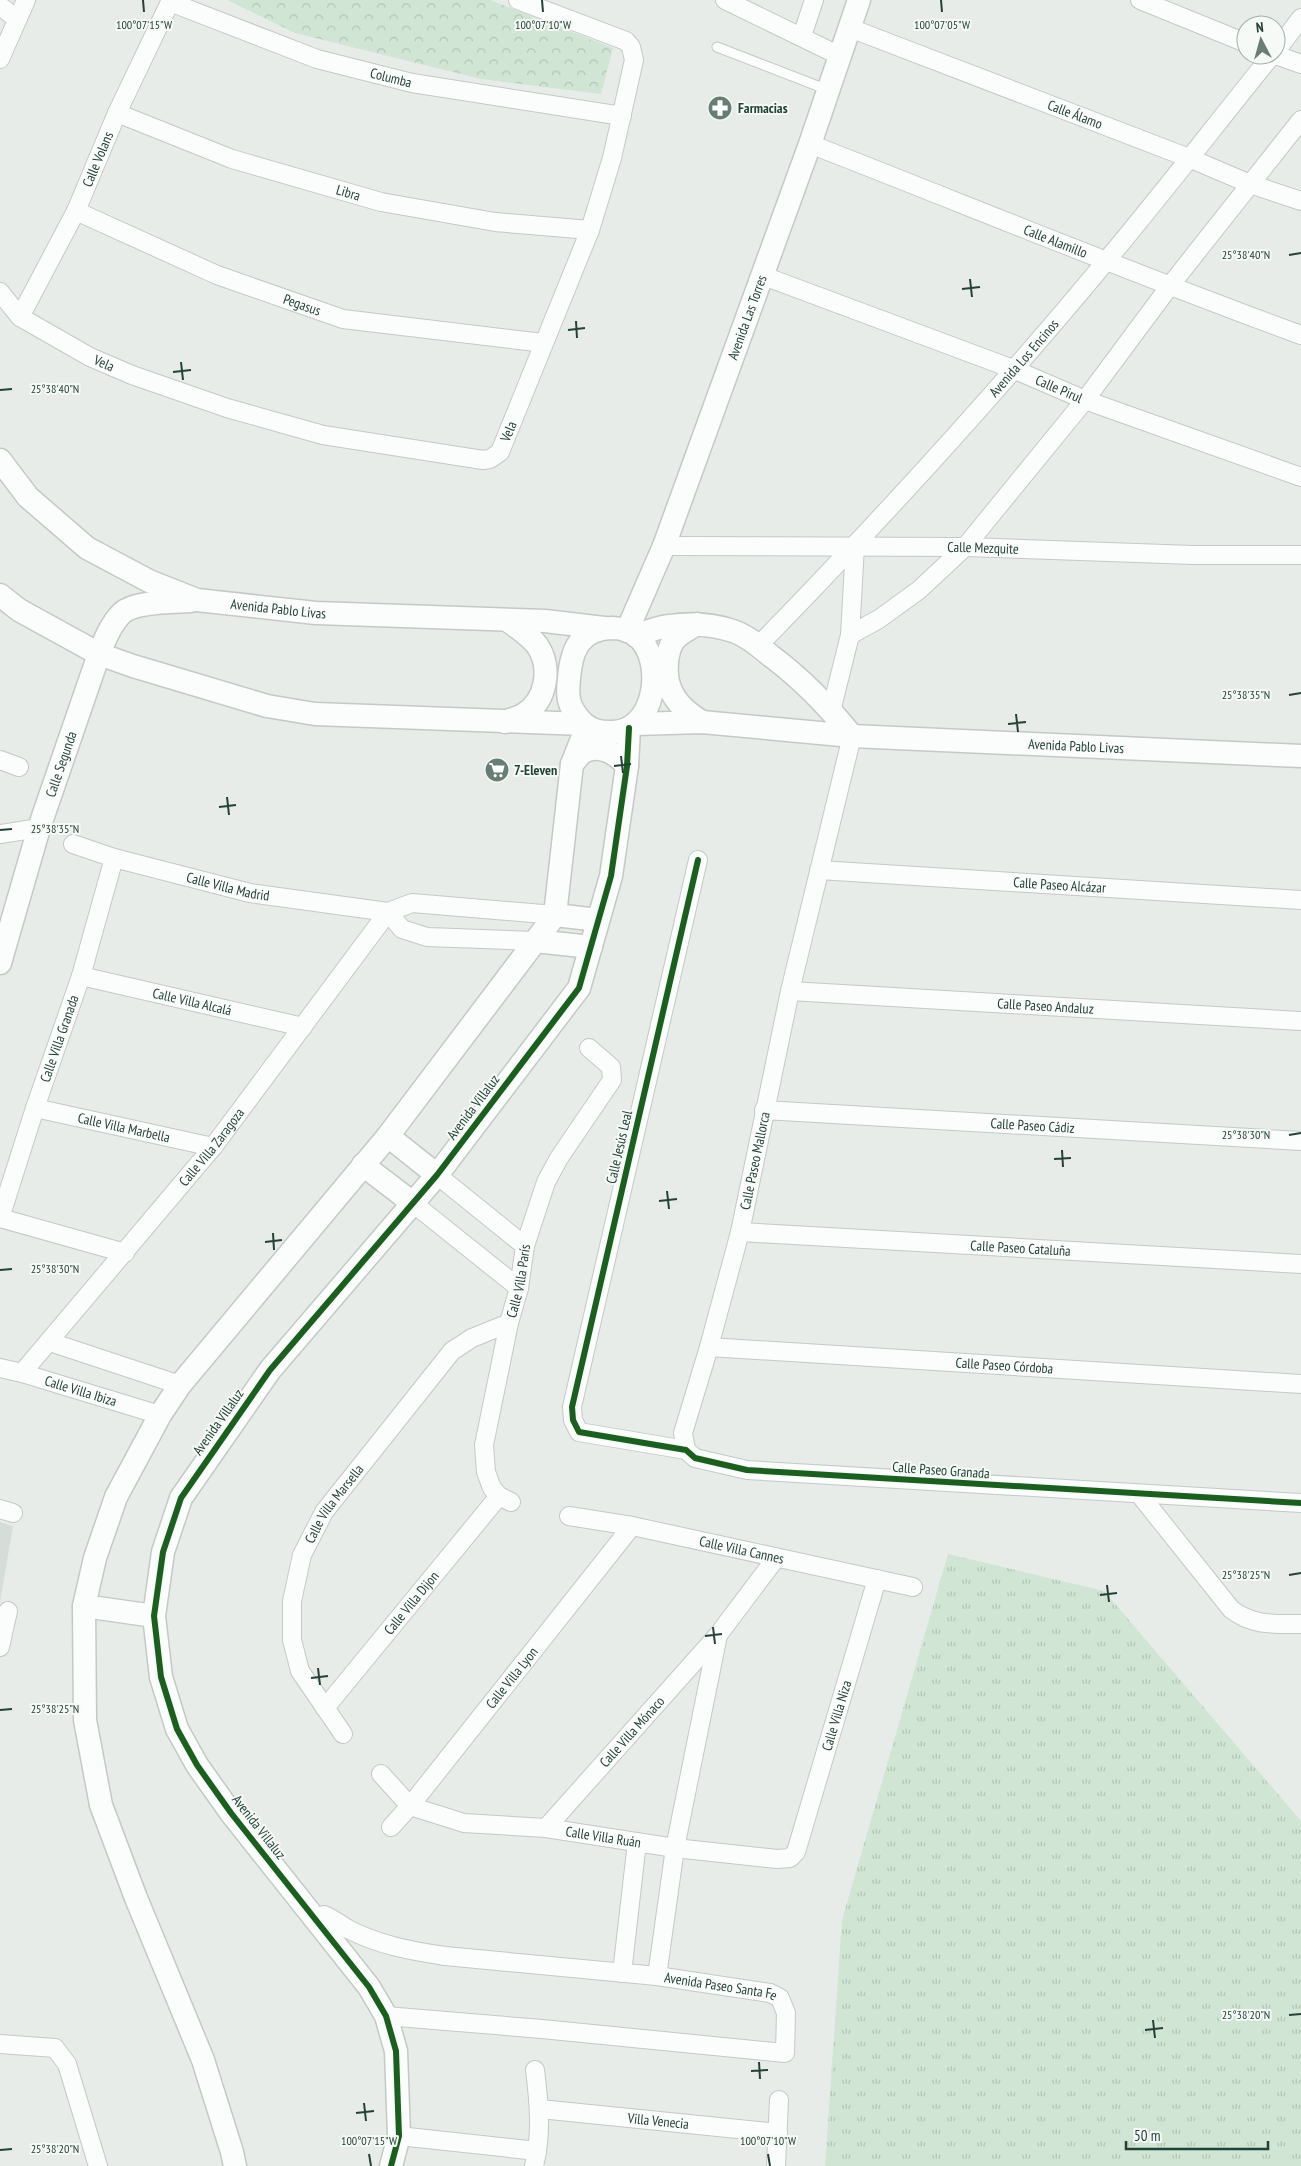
<svg xmlns="http://www.w3.org/2000/svg" width="1301" height="2166" viewBox="0 0 1301 2166" font-family="'PT Sans Narrow',sans-serif">
	<style>
		.built { fill: #d5ddd9 }
		.grass { fill: url(#grass-tufts) }
		.park { fill: url(#park-crowns) }
		.lines { fill: none; stroke-linecap: round; stroke-linejoin: round }
		.service-casing { stroke: #c4c9c6; stroke-width: 11 }
		.minor-casing { stroke: #c4c9c6; stroke-width: 20 }
		.tertiary-casing { stroke: #c4c9c6; stroke-width: 25 }
		.service { stroke: #fbfcfc; stroke-width: 9 }
		.minor { stroke: #fbfcfc; stroke-width: 18 }
		.tertiary { stroke: #fbfcfc; stroke-width: 22 }
		.cycleway-casing { stroke: #f6faf7; stroke-width: 9 }
		.cycleway { stroke: #1b5e20; stroke-width: 6 }
		.ticks { fill: none; stroke: #234136; stroke-width: 2 }
		.labels { text-anchor: middle; dominant-baseline: central; stroke-width: 4; stroke-linejoin: round; paint-order: stroke }
		.street-label { font-size: 14px; fill: #234136; stroke: #f6faf7 }
		.poi-label { font-size: 14px; font-weight: bold; fill: #234136; stroke: #f6faf7; text-anchor: start }
		.ticks-label { font-size: 12px; text-anchor: middle; fill: #234136; stroke: #f6faf7; stroke-width: 4; stroke-linejoin: round; paint-order: stroke }
	</style>
	<defs>
		<pattern id="grass-tufts" width="24" height="20" patternUnits="userSpaceOnUse" patternTransform="scale(1.25)"><rect width="24" height="20" fill="#d0e5d4"/><path d="M3 7l-1-3M5 7V3M7 7l1-3M15 17l-1-3M17 17v-4M19 17l1-3" fill="none" stroke="#b2c6b7"/></pattern>
		<pattern id="park-crowns" width="20" height="18" patternUnits="userSpaceOnUse" patternTransform="scale(1.25)"><rect width="20" height="18" fill="#d0e5d4"/><path d="M2 6a3 3 0 1 1 6 0M12 15a3 3 0 1 1 6 0" fill="none" stroke="#b2c6b7"/></pattern>
	</defs>
	<rect width="100%" height="100%" fill="#e7ece9"/>
	<polygon class="built" points="0,1522 13,1526 0,1602"/>
	<polygon class="grass" points="948,1554 1104,1591 1301,1821 1301,2166 825,2166 842,1920"/>
	<polygon class="park" points="227,0 490,0 613,48 601,94 481,79 295,33"/>
	<g class="lines">
		<defs>
			<polyline id="service" points="717,47 828,90"/>
			<g id="minor">
				<polyline points="725,0 840,56"/>
				<polyline points="1140,0 1246,43"/>
				<path id="s1" d="M170,2L317,59L412,83L622,116"/>
				<polyline points="0,6 17,19"/>
				<path id="s2" d="M850,28L1189,158L1250,184L1301,201"/>
				<polyline points="802,36 814,0"/>
				<polyline points="1276,51 1301,18"/>
				<polyline points="1276,55 1301,64"/>
				<polyline points="0,59 26,0"/>
				<path id="s3" d="M117,113L232,159L381,202L495,222L590,230"/>
				<path id="s4" d="M810,144C974,208 1136,275 1301,335"/>
				<path id="s5" d="M76,211L217,275L343,319L543,343"/>
				<path id="s6" d="M761,275L1013,369L1085,400L1301,477"/>
				<path id="s7" d="M0,292L20,317L90,357L132,375L227,408L323,435L483,460L490,459L500,452L590,230L612,158L634,60L631,47L626,41L518,0"/>
				<path id="s8" d="M20,317L76,211L117,113L171,0"/>
				<path id="s9" d="M664,546L965,547L1193,555H1301"/>
				<polyline points="850,635 879,619 919,590 965,547 1085,400 1169,287 1301,120"/>
				<path id="s10" d="M758,646C879,522 996,394 1107,260C1163,193 1217,123 1272,55"/>
				<polyline points="831,711 850,635 855,546"/>
				<polyline points="0,760 19,767"/>
				<polyline points="0,834 39,828"/>
				<path id="s11" d="M73,844L114,858L250,893L388,912L412,903L555,915"/>
				<polyline points="698,860 572,1407 573,1420 579,1432 686,1450 695,1458 747,1470 1301,1503"/>
				<path id="s12" d="M819,870L1301,900"/>
				<polyline points="388,912 402,929 427,937 535,941"/>
				<path id="s13" d="M81,976L303,1027"/>
				<path id="s14" d="M790,991L1301,1021"/>
				<path id="s15" d="M35,1108L213,1147"/>
				<path id="s16" d="M764,1110L1301,1141"/>
				<polyline points="437,1175 525,1246"/>
				<polyline points="414,1204 519,1288"/>
				<path id="s17" d="M0,1218L35,1108L81,976L114,858"/>
				<polyline points="0,1218 125,1253"/>
				<path id="s18" d="M740,1232L1301,1264"/>
				<polyline points="50,1342 180,1385"/>
				<path id="s19" d="M709,1347L1301,1384"/>
				<path id="s20" d="M0,1368L22,1373L160,1415"/>
				<path id="s21" d="M22,1373L213,1147L388,912"/>
				<path id="s22" d="M686,1450L683,1433L709,1347L740,1232L790,991L852,736"/>
				<path d="M1140,1495L1231,1609C1252,1626 1275,1624 1301,1624"/>
				<path id="s23" d="M511,1502L499,1496L492,1488L486,1472L484,1445L509,1323L519,1288L525,1246L546,1182L559,1158L612,1080L611,1067L589,1048"/>
				<polyline points="0,1509 13,1513"/>
				<path id="s24" d="M569,1516L632,1526L913,1587"/>
				<polyline points="0,1647 8,1611"/>
				<path id="s25" d="M325,1708L499,1496"/>
				<path id="s26" d="M343,1734L300,1671L292,1640V1601L302,1555L324,1512L452,1351L472,1338L509,1323"/>
				<path id="s27" d="M381,1774L410,1806L464,1823L546,1828L675,1848L777,1859L790,1858L796,1852L877,1579"/>
				<path id="s28" d="M391,1827L410,1806L632,1526"/>
				<path id="s29" d="M546,1828L718,1635L776,1558"/>
				<path id="s30" d="M316,1918L324,1915C333,1919 340,1924 348,1929C378,1945 412,1951 445,1956L657,1976L770,1993L780,1998L786,2013L785,2053L542,2029L386,2016"/>
				<polyline points="622,1973 637,1842"/>
				<polyline points="657,1976 675,1848 718,1635"/>
				<polyline points="0,2044 55,2048 67,2064 98,2166"/>
				<path id="s31" d="M540,2109L778,2133"/>
				<polyline points="399,2136 537,2151"/>
				<path d="M534,2166C542,2134 539,2102 535,2070"/>
				<polyline points="776,2166 779,2100"/>
			</g>
			<g id="tertiary">
				<path id="s32" d="M0,460L28,497L87,548L149,581L197,600L316,613L545,621L604,628"/>
				<path d="M0,595L19,610L99,654L133,666L267,706L315,714L584,724C591,730 600,732 609,732C656,735 666,660 637,636C630,631 620,628 612,628C579,629 571,651 569,679C568,688 567,697 571,706C574,713 578,718 584,724"/>
				<path d="M697,624C689,629 680,633 674,640C669,647 668,653 667,662C664,691 679,708 702,722"/>
				<path id="s33" d="M627,631L664,546L810,144L859,0"/>
				<path d="M636,636C646,632 658,627 669,626C690,623 712,624 733,631C747,636 759,646 771,656C802,679 828,706 852,736"/>
				<path d="M505,722C511,719 518,718 523,715C547,701 552,667 537,645C529,635 517,627 507,620"/>
				<path id="s34" d="M636,724L702,722L852,736L1301,756"/>
				<path d="M572,764C575,761 579,755 583,752C600,743 617,754 627,766"/>
				<polyline points="555,915 598,920"/>
				<polyline points="535,941 591,947"/>
				<path id="s35" d="M0,963L39,828L99,654C105,639 111,624 122,613C135,601 173,602 191,601"/>
				<polyline points="388,1136 437,1175"/>
				<polyline points="363,1165 414,1204"/>
				<polyline points="84,1606 154,1616"/>
				<polyline points="235,2166 232,2152 203,2060 136,1898 101,1805 85,1720 84,1606 95,1558 116,1497 160,1415 180,1385 388,1136 555,915 572,764 587,726"/>
				<polyline points="391,2166 399,2136 396,2051 386,2016 369,1987 231,1813 197,1765 177,1729 161,1677 154,1616 163,1552 181,1498 270,1370 437,1175 579,988 611,876 627,766 629,728"/>
			</g>
		</defs>
		<use href="#service" class="service-casing"/>
		<use href="#minor" class="minor-casing"/>
		<use href="#tertiary" class="tertiary-casing"/>
		<use href="#service" class="service"/>
		<use href="#minor" class="minor"/>
		<use href="#tertiary" class="tertiary"/>
		<defs>
			<g id="cycleway">
				<polyline points="698,860 572,1407 573,1420 579,1432 686,1450 695,1458 747,1470 1301,1503"/>
				<polyline points="391,2166 399,2136 396,2051 386,2016 369,1987 231,1813 197,1765 177,1729 161,1677 154,1616 163,1552 181,1498 270,1370 437,1175 579,988 611,876 627,766 629,728"/>
			</g>
		</defs>
		<use href="#cycleway" class="cycleway-casing"/>
		<use href="#cycleway" class="cycleway"/>
	</g>
	<path class="ticks" d="M143,0L144,12M542,0L543,12M941,0L942,12M1289,255L1301,253M970,279L972,297M962,289L980,287M576,321L577,338M568,330L585,328M181,362L183,380M173,372L191,370M0,390L12,389M1289,695L1301,693M1016,714L1018,732M1008,724L1026,722M621,756L623,773M614,766L631,764M227,797L229,815M219,807L236,805M0,830L12,829M1289,1135L1301,1133M1062,1150L1063,1167M1054,1159L1071,1158M667,1191L669,1209M659,1201L677,1199M273,1233L274,1250M265,1242L282,1240M0,1270L12,1269M1289,1575L1301,1573M1107,1585L1109,1602M1100,1595L1117,1593M713,1627L715,1644M705,1636L722,1634M318,1668L320,1685M311,1678L328,1676M0,1710L12,1709M1289,2015L1301,2014M1153,2020L1155,2038M1145,2030L1163,2028M759,2062L760,2079M751,2071L768,2070M364,2103L366,2121M356,2113L374,2111M0,2150L12,2149M369,2154L371,2166M768,2154L770,2166"/>
	<defs>
		<symbol id="pharmacy-disc" viewBox="-11 -11 22 22"><circle r="9.5" fill="#687d75" stroke="#f6faf7"/><path d="M-2-6h4v4h4v4h-4v4h-4v-4h-4v-4h4Z" fill="#fff"/></symbol>
		<symbol id="supermarket-disc" viewBox="-11 -11 22 22"><circle r="9.5" fill="#687d75" stroke="#f6faf7"/><path d="M-6-5.5h2.5l.6 2H6L4.5 2H-2.5L-4.4-4H-6ZM-1.5 3.2a1.3 1.3 0 1 0 .1 0ZM3 3.2a1.3 1.3 0 1 0 .1 0Z" fill="#fff"/></symbol>
	</defs>
	<g fill-rule="evenodd">
		<use href="#pharmacy-disc" x="706" y="94" width="28" height="28"/>
		<use href="#supermarket-disc" x="483" y="756" width="28" height="28"/>
	</g>
	<g class="labels">
		<g class="street-label">
			<text stroke="none"><textPath href="#s1" startOffset="234">Columba</textPath></text>
			<text stroke="none"><textPath href="#s2" startOffset="241">Calle Álamo</textPath></text>
			<text stroke="none"><textPath href="#s8" startOffset="176">Calle Volans</textPath></text>
			<text stroke="none"><textPath href="#s3" startOffset="245">Libra</textPath></text>
			<text stroke="none"><textPath href="#s4" startOffset="264">Calle Alamillo</textPath></text>
			<text stroke="none"><textPath href="#s5" startOffset="245">Pegasus</textPath></text>
			<text stroke="none"><textPath href="#s33" startOffset="336">Avenida Las Torres</textPath></text>
			<text stroke="none"><textPath href="#s10" startOffset="392">Avenida Los Encinos</textPath></text>
			<text stroke="none"><textPath href="#s7" startOffset="128">Vela</textPath></text>
			<text stroke="none"><textPath href="#s6" startOffset="319">Calle Pirul</textPath></text>
			<text stroke="none"><textPath href="#s7" startOffset="562">Vela</textPath></text>
			<text stroke="none"><textPath href="#s9" startOffset="319">Calle Mezquite</textPath></text>
			<text stroke="none"><textPath href="#s32" startOffset="328">Avenida Pablo Livas</textPath></text>
			<text stroke="none"><textPath href="#s34" startOffset="441">Avenida Pablo Livas</textPath></text>
			<text stroke="none"><textPath href="#s35" startOffset="208">Calle Segunda</textPath></text>
			<text stroke="none"><textPath href="#s12" startOffset="241">Calle Paseo Alcázar</textPath></text>
			<text stroke="none"><textPath href="#s11" startOffset="161">Calle Villa Madrid</textPath></text>
			<text stroke="none"><textPath href="#s13" startOffset="114">Calle Villa Alcalá</textPath></text>
			<text stroke="none"><textPath href="#s14" startOffset="256">Calle Paseo Andaluz</textPath></text>
			<text stroke="none"><textPath href="#s17" startOffset="189">Calle Villa Granada</textPath></text>
			<text transform="translate(473 1107) rotate(-53)">Avenida Villaluz</text>
			<text stroke="none"><textPath href="#s16" startOffset="269">Calle Paseo Cádiz</textPath></text>
			<text stroke="none"><textPath href="#s15" startOffset="91">Calle Villa Marbella</textPath></text>
			<text stroke="none"><textPath href="#s21" startOffset="295">Calle Villa Zaragoza</textPath></text>
			<text transform="translate(619 1147) rotate(-77)">Calle Jesús Leal</text>
			<text stroke="none"><textPath href="#s22" startOffset="299">Calle Paseo Mallorca</textPath></text>
			<text stroke="none"><textPath href="#s18" startOffset="281">Calle Paseo Cataluña</textPath></text>
			<text stroke="none"><textPath href="#s23" startOffset="236">Calle Villa París</textPath></text>
			<text stroke="none"><textPath href="#s19" startOffset="296">Calle Paseo Córdoba</textPath></text>
			<text stroke="none"><textPath href="#s20" startOffset="84">Calle Villa Ibiza</textPath></text>
			<text transform="translate(218 1422) rotate(-55)">Avenida Villaluz</text>
			<text transform="translate(941 1470) rotate(4)">Calle Paseo Granada</text>
			<text stroke="none"><textPath href="#s26" startOffset="255">Calle Villa Marsella</textPath></text>
			<text stroke="none"><textPath href="#s24" startOffset="176">Calle Villa Cannes</textPath></text>
			<text stroke="none"><textPath href="#s25" startOffset="136">Calle Villa Dijon</textPath></text>
			<text stroke="none"><textPath href="#s28" startOffset="192">Calle Villa Lyon</textPath></text>
			<text stroke="none"><textPath href="#s27" startOffset="579">Calle Villa Niza</textPath></text>
			<text stroke="none"><textPath href="#s29" startOffset="129">Calle Villa Mónaco</textPath></text>
			<text transform="translate(259 1827) rotate(52)">Avenida Villaluz</text>
			<text stroke="none"><textPath href="#s27" startOffset="240">Calle Villa Ruán</textPath></text>
			<text stroke="none"><textPath href="#s30" startOffset="415">Avenida Paseo Santa Fe</textPath></text>
			<text stroke="none"><textPath href="#s31" startOffset="119">Villa Venecia</textPath></text>
		</g>
		<g class="poi-label">
			<text x="738" y="108">Farmacias</text>
			<text x="514" y="770">7-Eleven</text>
		</g>
	</g>
	<g class="ticks-label">
		<text x="144" y="29">100°07'15"W</text>
		<text x="543" y="29">100°07'10"W</text>
		<text x="942" y="29">100°07'05"W</text>
		<text x="1246" y="259">25°38'40"N</text>
		<text x="55" y="393">25°38'40"N</text>
		<text x="1246" y="699">25°38'35"N</text>
		<text x="55" y="833">25°38'35"N</text>
		<text x="1246" y="1139">25°38'30"N</text>
		<text x="55" y="1273">25°38'30"N</text>
		<text x="1246" y="1579">25°38'25"N</text>
		<text x="55" y="1713">25°38'25"N</text>
		<text x="1246" y="2019">25°38'20"N</text>
		<text x="369" y="2145">100°07'15"W</text>
		<text x="768" y="2145">100°07'10"W</text>
		<text x="55" y="2153">25°38'20"N</text>
	</g>
	<g transform="translate(1261 40) rotate(354)"><circle r="24" fill="#f6faf7" stroke="#a2b0aa"/>
	<path d="M0-4L9 19L0 12L-9 19Z" fill="#687d75"/>
	<text y="-8" font-size="14" font-weight="bold" text-anchor="middle" fill="#234136">N</text>
	</g>
	<path d="M1126 2141v8h142v-8" fill="none" stroke="#234136" stroke-width="2.5"/>
	<text x="1134" y="2141" font-size="15" fill="#234136" stroke="#f6faf7" stroke-width="4" paint-order="stroke">50 m</text>
</svg>
